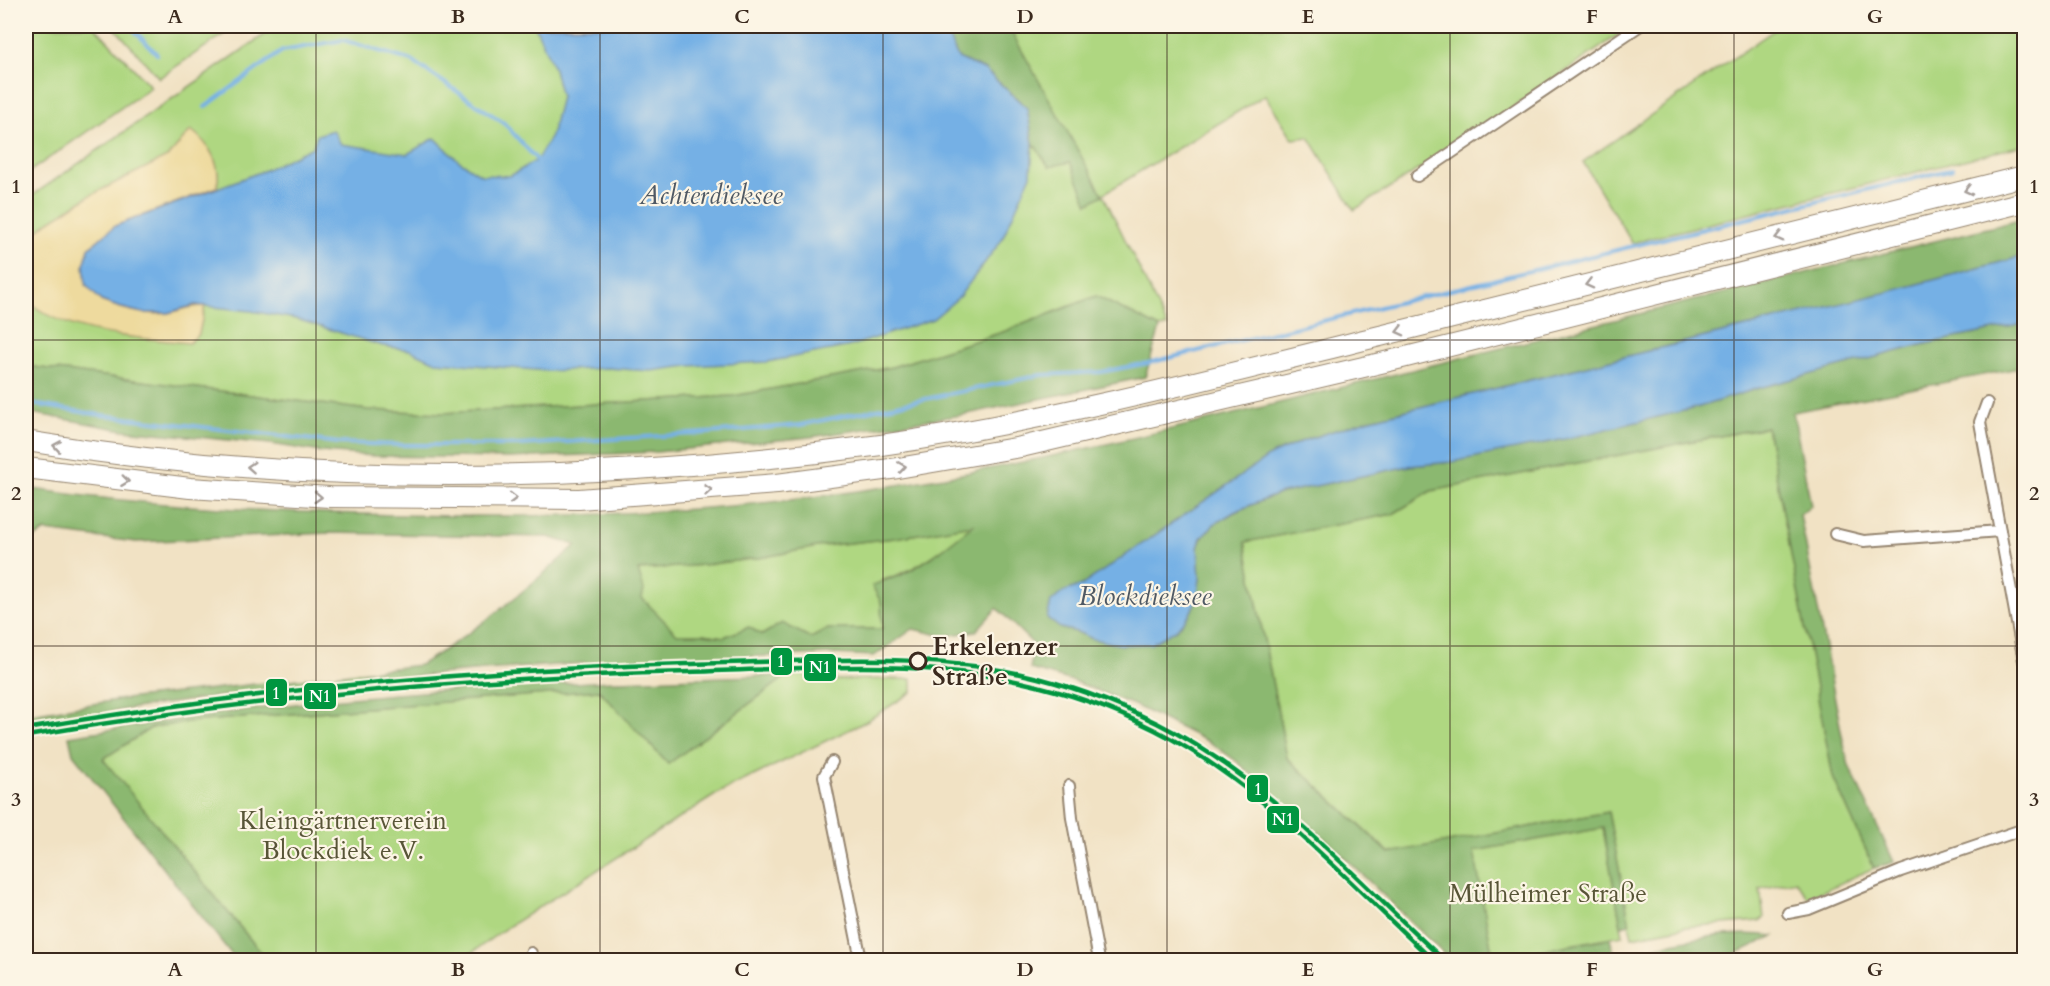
<svg xmlns="http://www.w3.org/2000/svg" width="2050" height="986" viewBox="0 0 2050 986" font-family="Cardo,serif">
	<style>
		.green { fill: #afd781; stroke: #758050; stroke-width: 1.5 }
		.forest { fill: #8bb86f; stroke: #637146; stroke-width: 1.5; fill-rule: evenodd }
		.sand { fill: #eeda9e; stroke: #94825e; stroke-width: 1.5 }
		.water { fill: #74b0e5; stroke: #586d82; stroke-width: 1.5 }
		.lines { fill: none; stroke-linecap: round; stroke-linejoin: round }
		.stream { stroke: #74b0e5; stroke-width: 4 }
		.street-casing { stroke: #968671; stroke-width: 14 }
		.highway-casing { stroke: #968671; stroke-width: 22 }
		.street { stroke: #fff; stroke-width: 10 }
		.highway { stroke: #fff; stroke-width: 20 }
		.tram-1-casing { stroke: #fcf5e5; stroke-width: 9 }
		.tram-2-casing { stroke: #fcf5e5; stroke-width: 9 }
		.tram-1 { stroke: #009640; stroke-width: 4.5 }
		.tram-2 { stroke: #009640; stroke-width: 4.5 }
		.oneway { stroke: #a79f9a }
		.grid { fill: none; stroke: #3b2a1e; stroke-width: 1.5; stroke-opacity: 0.55 }
		.stop-dot { fill: #fcf5e5; stroke: #3b2a1e; stroke-width: 3 }
		.labels { text-anchor: middle; dominant-baseline: central; stroke-width: 4.5; stroke-linejoin: round; paint-order: stroke }
		.stop-label { font-size: 26px; font-weight: bold; fill: #3b2a1e; stroke: #fcf5e5; text-anchor: start }
		.park-label { font-size: 26px; fill: #585537; stroke: #fcf5e5 }
		.water-label { font-size: 27px; font-style: italic; fill: #4f5964; stroke: #fcf5e5 }
		.line-badge { stroke: #fcf5e5; stroke-width: 2 }
		.badge-label { font-size: 16px; text-anchor: middle; font-weight: bold; fill: #fff }
		.neatline { fill: none; stroke: #3b2a1e; stroke-width: 2 }
		.grid-label { font-size: 20px; text-anchor: middle; font-weight: bold; fill: #3b2a1e }
	</style>
	<rect width="100%" height="100%" fill="#fcf5e5"/>
	<filter id="ink" filterUnits="userSpaceOnUse"><feTurbulence type="fractalNoise" baseFrequency=".0167" numOctaves="2"/><feDisplacementMap in="SourceGraphic" scale="12" xChannelSelector="R" yChannelSelector="G"/><feConvolveMatrix kernelMatrix="1 2 1 2 8 2 1 2 1" color-interpolation-filters="sRGB"/></filter>
	<filter id="wash" filterUnits="userSpaceOnUse"><feTurbulence type="fractalNoise" baseFrequency=".008" numOctaves="4" result="noise"/><feDisplacementMap in="SourceGraphic" scale="24" xChannelSelector="R" yChannelSelector="G"/><feGaussianBlur stdDeviation="1.35" result="paint"/><feColorMatrix in="noise" values="0 0 0 0 0 0 0 0 0 0 0 0 0 0 0 0 0 1.4 0 .05"/><feComposite in="paint" operator="in"/></filter>
	<g filter="url(#wash)">
		<rect width="100%" height="100%" fill="#f1e2c4"/>
		<g class="green">
			<polygon points="26,26 94,26 151,87 26,174"/>
			<polygon points="113,26 236,26 159,78"/>
			<polygon points="277,26 1631,26 1471,137 1354,210 1309,137 1293,139 1265,95 1103,194 1167,326 1160,328 1096,296 1003,332 892,367 733,396 443,413 368,410 26,366 26,200"/>
			<polygon points="1780,26 2024,26 2024,145 1632,243 1583,162"/>
			<polygon points="1767,427 1833,777 1874,868 1808,898 1796,881 1760,889 1764,918 1759,921 1685,927 1632,937 1608,812 1390,853 1287,758 1245,542 1393,514 1431,491"/>
			<path d="M975,524C947,547 918,570 883,580L882,629H828L811,638L782,623L762,635L749,627L724,637L703,634L677,635L641,598L638,570L703,565L759,558L822,546L895,538Z"/>
			<polygon points="814,674 814,680 912,679 912,692 865,722 720,792 503,930 462,960 267,960 102,759 151,728 188,722 599,690 668,764 788,675"/>
			<polygon points="1603,828 1623,935 1493,959 1473,851"/>
		</g>
		<g class="forest">
			<polygon points="943,26 1008,26 1103,195 1088,204 1070,162 1049,167 1033,143 1027,108 985,70 958,58"/>
			<path d="M2024,219V256L1889,292L1367,420L1305,440L1271,455L1113,564L1082,585L1063,592L1060,628L1077,632L1093,639L1176,630L1190,614L1197,598L1200,579L1198,548L1201,539L1214,524L1235,512L1278,494L1409,466L1452,462L1696,408L1759,388L1925,344L2024,324V367L1793,412L1811,506L1800,515L1842,736L1849,766L1894,862L1874,868L1833,777L1767,427L1431,491L1393,514L1245,542L1287,758L1389,853L1608,812L1630,924L1621,926L1603,828L1474,851L1493,959L1610,938L1614,956C1666,944 1721,929 1774,936L1722,960H1450L1334,847L1235,760L1209,742L1134,705L1076,682L1030,669L1034,645L997,608L976,631L944,636L913,629L874,656L834,654L628,660L484,670L266,690L128,709L26,726V715L117,700L420,665C476,632 527,589 576,545L548,537L329,533L136,542L45,531L26,543V488C137,505 249,511 361,514C524,519 689,516 851,492C1036,466 1218,418 1400,373C1608,322 1816,270 2024,219ZM973,525C951,543 929,561 903,574C893,579 882,580 872,586L881,602L882,629H828L811,638L782,623L762,635L749,627L724,637L703,634H677L642,598L644,590L638,570L703,565L759,558L822,546L895,538Z"/>
			<polygon points="1096,296 1160,328 1145,377 962,415 810,437 657,452 509,458 374,456 322,452 271,444 123,430 26,412 26,366 368,410 443,413 733,396 892,367 1003,332"/>
			<path d="M788,675L668,764L599,690L188,722L151,728L103,759L267,960H236L73,754L69,736C163,721 257,707 352,698C497,684 642,680 788,675Z"/>
		</g>
		<path class="sand" d="M191,130C209,143 222,165 217,187L115,226L89,248L101,301C122,309 144,316 167,313C180,311 191,305 205,306L199,334L189,343C135,337 70,337 26,300V241L48,222L89,196L169,156Z"/>
		<g class="water">
			<polygon points="535,26 943,26 958,58 985,70 1027,108 1033,143 1031,175 1001,241 959,297 933,319 851,346 767,362 688,366 651,371 607,368 549,371 436,362 410,350 383,346 296,319 251,311 195,305 168,313 142,313 118,307 101,301 86,285 84,265 89,248 115,226 263,171 313,147 317,135 333,130 341,144 407,154 435,138 459,161 481,175 510,176 537,160 551,136 561,97 554,69"/>
			<polygon points="2024,256 2024,324 1925,344 1759,388 1696,408 1565,439 1452,462 1409,466 1278,494 1234,512 1214,524 1201,538 1198,548 1200,579 1197,598 1190,614 1176,630 1151,644 1121,645 1093,639 1077,632 1060,628 1047,618 1051,602 1063,592 1082,585 1113,564 1271,455 1305,440 1367,420 1888,292"/>
		</g>
		<g class="lines">
			<g class="stream">
				<polyline points="130,26 157,54"/>
				<polyline points="205,107 282,51 343,40 412,61 504,123 537,160"/>
				<polyline points="26,403 101,415 339,443 402,445 520,445 707,433 800,425 1041,375 1101,372 1148,363 1953,169"/>
			</g>
		</g>
	</g>
	<g filter="url(#ink)">
		<g class="lines">
			<defs>
				<g id="street">
					<polyline points="1417,176 1639,26"/>
					<polyline points="1987,403 1980,422 2024,661"/>
					<polyline points="1835,534 1864,541 2000,531"/>
					<polyline points="832,762 824,776 861,960"/>
					<polyline points="1069,786 1072,818 1099,960"/>
					<polyline points="1788,913 1809,909 1901,871 2024,829"/>
					<polyline points="531,953 531,960"/>
				</g>
				<g id="highway">
					<path d="M26,441C308,488 598,483 881,445C1049,421 1215,377 1380,336C1595,283 1810,230 2024,176"/>
					<polyline points="26,468 190,488 330,497 579,499 777,484 898,468 1021,447 1402,358 2024,202"/>
				</g>
			</defs>
			<use href="#street" class="street-casing"/>
			<use href="#highway" class="highway-casing"/>
			<use href="#street" class="street"/>
			<use href="#highway" class="highway"/>
			<defs>
				<path id="tram-1" d="M26,729C244,691 464,670 686,664C797,662 911,651 1021,674C1067,684 1114,702 1157,723C1269,779 1353,877 1444,960"/>
				<path id="tram-2" d="M27,736C246,699 467,677 689,672C798,669 912,658 1020,682C1066,692 1113,709 1155,730C1263,785 1345,880 1433,960"/>
			</defs>
			<use href="#tram-1" class="tram-1-casing"/>
			<use href="#tram-2" class="tram-2-casing"/>
			<use href="#tram-1" class="tram-1"/>
			<use href="#tram-2" class="tram-2"/>
		</g>
		<defs><path id="oneway-chevron" d="M-2-3.5L2.5 0L-2 3.5" fill="none" stroke-width="1.6" stroke-linecap="round" stroke-linejoin="round" transform="scale(1.5)"/></defs>
		<g class="oneway">
			<use href="#oneway-chevron" transform="translate(1968 190) rotate(166)"/>
			<use href="#oneway-chevron" transform="translate(1779 237) rotate(166)"/>
			<use href="#oneway-chevron" transform="translate(1589 284) rotate(166)"/>
			<use href="#oneway-chevron" transform="translate(1400 331) rotate(166)"/>
			<use href="#oneway-chevron" transform="translate(57 446) rotate(-171)"/>
			<use href="#oneway-chevron" transform="translate(251 467) rotate(-176)"/>
			<use href="#oneway-chevron" transform="translate(902 467) rotate(-9)"/>
			<use href="#oneway-chevron" transform="translate(125 481) rotate(7)"/>
			<use href="#oneway-chevron" transform="translate(708 490) rotate(-5)"/>
			<use href="#oneway-chevron" transform="translate(318 497) rotate(3)"/>
			<use href="#oneway-chevron" transform="translate(513 498)"/>
		</g>
	</g>
	<path class="grid" d="M316,26V960M600,26V960M883,26V960M1167,26V960M1450,26V960M1734,26V960M26,340H2024M26,646H2024"/>
	<circle class="stop-dot" cx="918" cy="661" r="8"/>
	<g class="labels">
		<g class="stop-label">
			<text x="932" y="646">Erkelenzer<tspan x="932" dy="30">Straße</tspan></text>
		</g>
		<g class="park-label">
			<text x="343" y="820">Kleingärtnerverein<tspan x="343" dy="30">Blockdiek e.V.</tspan></text>
			<text x="1548" y="893">Mülheimer Straße</text>
		</g>
		<g class="water-label">
			<text x="711" y="195">Achterdieksee</text>
			<text x="1145" y="596">Blockdieksee</text>
		</g>
	</g>
	<g class="line-badge">
		<rect x="770" y="647" width="23" height="29" rx="6" fill="#009640"/>
		<rect x="803" y="653" width="34" height="29" rx="6" fill="#009640"/>
		<rect x="265" y="678" width="23" height="29" rx="6" fill="#009640"/>
		<rect x="303" y="682" width="34" height="28" rx="6" fill="#009640"/>
		<rect x="1246" y="774" width="23" height="29" rx="6" fill="#009640"/>
		<rect x="1266" y="805" width="34" height="29" rx="6" fill="#009640"/>
	</g>
	<g class="badge-label">
		<text x="781" y="667">1</text>
		<text x="820" y="673">N1</text>
		<text x="276" y="699">1</text>
		<text x="320" y="702">N1</text>
		<text x="1258" y="795">1</text>
		<text x="1283" y="825">N1</text>
	</g>
	<rect width="2050" height="986" fill="none" stroke="#fcf5e5" stroke-width="66"/>
	<rect x="33" y="33" width="1984" height="920" class="neatline"/>
	<g class="grid-label">
		<text x="175" y="23">A</text>
		<text x="458" y="23">B</text>
		<text x="742" y="23">C</text>
		<text x="1025" y="23">D</text>
		<text x="1308" y="23">E</text>
		<text x="1592" y="23">F</text>
		<text x="1875" y="23">G</text>
		<text x="16" y="193">1</text>
		<text x="2034" y="193">1</text>
		<text x="16" y="500">2</text>
		<text x="2034" y="500">2</text>
		<text x="16" y="806">3</text>
		<text x="2034" y="806">3</text>
		<text x="175" y="976">A</text>
		<text x="458" y="976">B</text>
		<text x="742" y="976">C</text>
		<text x="1025" y="976">D</text>
		<text x="1308" y="976">E</text>
		<text x="1592" y="976">F</text>
		<text x="1875" y="976">G</text>
	</g>
</svg>
